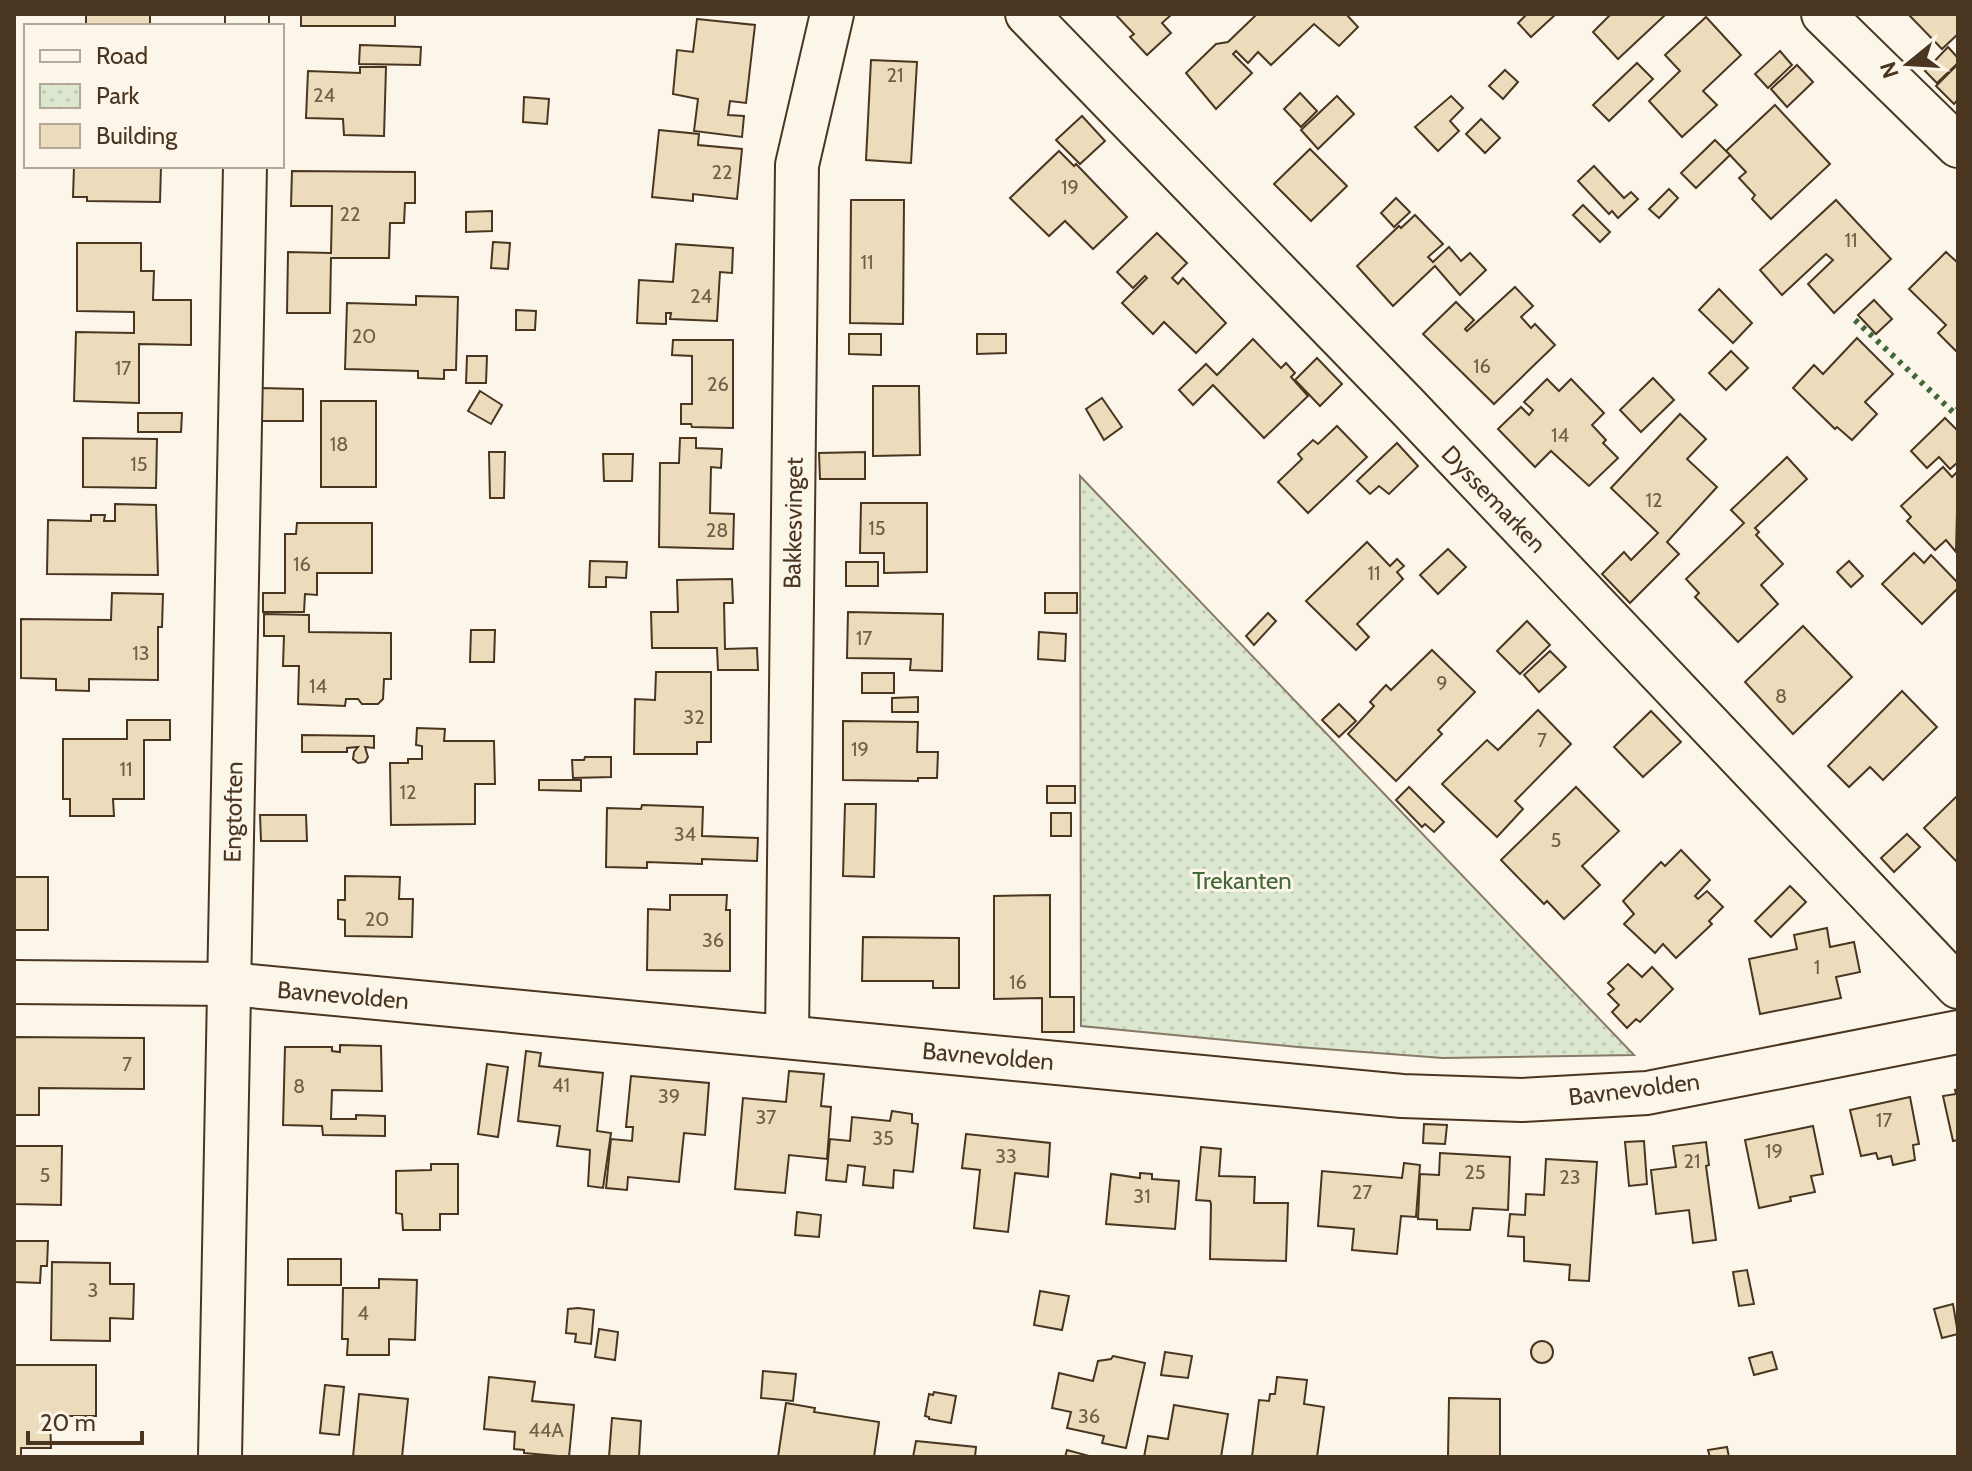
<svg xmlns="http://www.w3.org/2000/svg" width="1972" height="1471" viewBox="0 0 1972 1471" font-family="Cabin,sans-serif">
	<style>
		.park { fill: url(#park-dots); stroke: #887966; stroke-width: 2 }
		.building { fill: #ecdcbc; stroke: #4a3520; stroke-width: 2 }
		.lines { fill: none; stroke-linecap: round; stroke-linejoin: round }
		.minor-casing { stroke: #4a3520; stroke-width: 46 }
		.minor { stroke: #fbf6e9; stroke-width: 42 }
		.hedge { stroke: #436837; stroke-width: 6; stroke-dasharray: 4 6; stroke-linecap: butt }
		.labels { text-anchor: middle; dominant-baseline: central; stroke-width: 6; stroke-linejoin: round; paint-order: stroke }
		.number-label { font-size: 20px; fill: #725f47 }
		.street-label { font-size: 24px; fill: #4a3520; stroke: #fbf6e9 }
		.park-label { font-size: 24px; fill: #436837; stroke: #fbf6e9 }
	</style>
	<defs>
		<pattern id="park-dots" width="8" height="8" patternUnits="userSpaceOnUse" patternTransform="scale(2)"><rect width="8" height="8" fill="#dce7d0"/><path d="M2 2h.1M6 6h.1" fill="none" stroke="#bec7b2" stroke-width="1.8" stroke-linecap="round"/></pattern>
	</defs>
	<rect width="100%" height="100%" fill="#fbf6e9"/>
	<polygon class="park" points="1080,476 1634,1055 1443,1058 1298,1047 1081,1026"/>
	<g class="building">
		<rect x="86" y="14" width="64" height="12"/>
		<rect x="301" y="14" width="94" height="12"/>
		<polygon points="1115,14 1172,14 1162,23 1171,33 1147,55 1130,37 1134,34"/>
		<polygon points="1257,14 1346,14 1358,27 1339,46 1314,24 1271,65 1258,52 1248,63 1236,51 1233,54 1252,73 1216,109 1186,73 1216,44 1228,42"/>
		<polygon points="1527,14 1556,14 1531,37 1518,23"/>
		<polygon points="1662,14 1664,16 1618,59 1593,32 1611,14"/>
		<polygon points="1908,14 1958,14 1958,34 1942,49"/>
		<polygon points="1706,17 1741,55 1703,91 1717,105 1682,137 1649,101 1680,71 1665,55"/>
		<polygon points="697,19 755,25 746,103 730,101 728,115 744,116 742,137 694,131 698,99 673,94 677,50 693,52"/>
		<polygon points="360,45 421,47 420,65 359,64"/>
		<polygon points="1948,47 1958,58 1958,63 1937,83 1925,71"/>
		<polygon points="1780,51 1792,65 1768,88 1755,74"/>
		<polygon points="871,60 917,62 911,163 866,160"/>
		<polygon points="1637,63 1653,79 1609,121 1593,105"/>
		<polygon points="1958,64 1958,99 1954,104 1936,86"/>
		<polygon points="1797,65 1813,82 1787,107 1771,89"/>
		<polygon points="360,67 386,67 384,136 344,135 343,119 306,118 308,71 360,73"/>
		<polygon points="1505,70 1518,82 1503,99 1489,86"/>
		<polygon points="1300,93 1317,111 1301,127 1284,109"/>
		<polygon points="1337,96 1354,114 1318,149 1301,130"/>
		<polygon points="1451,96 1463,108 1450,121 1459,131 1438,151 1415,127"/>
		<polygon points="524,97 549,99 547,124 523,122"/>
		<polygon points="1775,105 1830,164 1771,219 1752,199 1755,195 1739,178 1746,172 1726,151"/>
		<polygon points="1082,116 1105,141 1080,164 1056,140"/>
		<polygon points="1481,119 1500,138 1485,153 1466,134"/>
		<polygon points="659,130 699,134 698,145 742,149 737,199 693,194 693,201 652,197"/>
		<polygon points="1715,140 1730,155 1696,188 1681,173"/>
		<polygon points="1310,149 1347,186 1311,221 1274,184"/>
		<polygon points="1059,151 1074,166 1076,164 1127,217 1093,249 1065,221 1049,236 1010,198"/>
		<polygon points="74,166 161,166 160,202 87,201 87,197 73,197"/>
		<polygon points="1594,166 1624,198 1631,192 1638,199 1618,218 1612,211 1609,214 1578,181"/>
		<polygon points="292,171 415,172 415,203 405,203 404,223 390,223 389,258 331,258 330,313 287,313 288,252 331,253 332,206 291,206"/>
		<polygon points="1669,189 1678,198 1659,218 1649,209"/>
		<polygon points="1396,198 1410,212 1394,227 1381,213"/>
		<polygon points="851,200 904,200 903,324 850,323"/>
		<polygon points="1836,200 1891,259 1834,313 1808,284 1833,260 1826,254 1782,295 1760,270"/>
		<polygon points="1583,205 1610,232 1600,242 1573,215"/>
		<polygon points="492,211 492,231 466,232 466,212"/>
		<polygon points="1415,215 1443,244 1428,257 1433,262 1449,247 1461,261 1470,253 1486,270 1460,295 1435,266 1393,306 1357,266 1399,226 1401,228"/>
		<polygon points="1157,233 1187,263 1172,278 1178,284 1183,278 1226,323 1196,353 1164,322 1153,334 1122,303 1147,278 1145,276 1133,288 1117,272"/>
		<polygon points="493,242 510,243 508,269 491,268"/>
		<polygon points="77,243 141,243 141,271 154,271 153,300 191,300 191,345 139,344 139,403 74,401 76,332 134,333 134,312 77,311"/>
		<polygon points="676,244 733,248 732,273 720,272 717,321 670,319 671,313 666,313 666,324 637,323 639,280 673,282"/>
		<polygon points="1946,252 1958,263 1958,353 1938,333 1946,325 1909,289"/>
		<polygon points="1515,287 1533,306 1521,317 1531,328 1535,324 1555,345 1494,404 1423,334 1456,302 1474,320 1465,329 1467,331"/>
		<polygon points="1719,289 1752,323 1733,343 1699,310"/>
		<polygon points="416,296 458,297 456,370 444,370 444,379 418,378 418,371 345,369 347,303 416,305"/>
		<polygon points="1874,300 1892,319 1876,334 1858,315"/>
		<polygon points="516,310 536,311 535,330 516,330"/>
		<polygon points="849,334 881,334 881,355 849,354"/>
		<polygon points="977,334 1006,334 1006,353 977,354"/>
		<polygon points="1857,338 1893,374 1865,402 1877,414 1852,440 1837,427 1835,429 1793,388 1814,365 1823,374"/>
		<polygon points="1253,339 1281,368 1286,363 1295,373 1291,377 1308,396 1264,438 1213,385 1193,405 1179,390 1206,364 1217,375"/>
		<polygon points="673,340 733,340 733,428 692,427 691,424 681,424 681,404 692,404 692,356 672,355"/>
		<polygon points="1731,351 1748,368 1726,390 1709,373"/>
		<polygon points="467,356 487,356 486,383 466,383"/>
		<polygon points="1317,358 1342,384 1320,406 1295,380"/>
		<polygon points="1653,378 1674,400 1641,432 1620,410"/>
		<polygon points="1547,379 1559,391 1571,379 1604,413 1592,425 1606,440 1603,443 1618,458 1589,486 1551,451 1535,467 1498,429 1521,407 1529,415 1533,410 1524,402"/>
		<polygon points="873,386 919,386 920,455 873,456"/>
		<polygon points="260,388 303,389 303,421 260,421"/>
		<polygon points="480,391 502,405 491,424 468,411"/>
		<polygon points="1102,398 1122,427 1104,440 1086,409"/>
		<rect x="321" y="401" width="55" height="86"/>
		<polygon points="138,413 182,413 181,432 138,432"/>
		<polygon points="1680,414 1706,439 1687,459 1717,487 1667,542 1679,554 1630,603 1602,574 1624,552 1631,560 1658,533 1611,488"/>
		<polygon points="1945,418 1958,431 1958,462 1950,469 1939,457 1927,468 1911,451"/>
		<polygon points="1337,426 1367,457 1308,513 1278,482 1302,459 1298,454 1313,440 1318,444"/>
		<polygon points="83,438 157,439 156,488 83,487"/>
		<polygon points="680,438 696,438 696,448 722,449 721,468 711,467 710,513 734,514 733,549 659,547 660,463 679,463"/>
		<polygon points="1397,443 1418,466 1389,494 1379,486 1370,494 1357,481"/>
		<polygon points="489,452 505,452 504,498 490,498"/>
		<polygon points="865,452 865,479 820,479 819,453"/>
		<polygon points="603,454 633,454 632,481 604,481"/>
		<polygon points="1787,457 1807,479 1755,528 1759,532 1756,535 1783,564 1761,585 1778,604 1738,642 1695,597 1699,593 1686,579 1744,523 1731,510"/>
		<polygon points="1943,467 1952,477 1958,471 1956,552 1946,540 1935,550 1907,521 1911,517 1901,506"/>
		<polygon points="861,503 927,503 927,572 884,573 884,553 860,553"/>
		<polygon points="115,504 156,505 158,575 47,574 48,520 91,521 91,515 105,515 104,521 115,521"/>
		<polygon points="297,523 372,523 372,573 317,573 317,595 305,594 304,612 263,612 263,593 285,593 285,534 296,534"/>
		<polygon points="1367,542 1390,566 1397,559 1404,566 1397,572 1403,579 1357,624 1369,637 1356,650 1306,601"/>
		<polygon points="1448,549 1466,567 1438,594 1420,575"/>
		<polygon points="1914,553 1924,563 1931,555 1958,583 1958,588 1922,624 1882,584"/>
		<polygon points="590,561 627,562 626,578 606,577 606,587 589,587"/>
		<polygon points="1849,561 1863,576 1851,587 1837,572"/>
		<rect x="846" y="562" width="32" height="24"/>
		<polygon points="732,579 733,603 724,603 725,649 757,648 758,670 718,670 717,648 652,648 651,612 678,612 677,580"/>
		<polygon points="112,593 163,594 162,627 158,627 158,680 89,679 89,691 56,690 56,679 21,678 21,619 111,620"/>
		<rect x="1045" y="593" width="32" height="20"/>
		<polygon points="848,612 943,614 942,671 910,670 911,659 847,658"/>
		<polygon points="1268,613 1276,621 1254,645 1246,636"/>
		<polygon points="264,614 309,615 309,632 391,633 391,679 384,679 383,699 378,704 362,704 358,699 346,699 345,706 298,704 299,666 283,666 284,636 264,636"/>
		<polygon points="1527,621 1550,645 1520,674 1497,651"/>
		<polygon points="1803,626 1852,677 1793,734 1745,682"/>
		<polygon points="471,630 495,630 494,662 470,662"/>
		<polygon points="1039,632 1066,634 1065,661 1038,659"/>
		<polygon points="1432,650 1475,692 1438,730 1442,734 1396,781 1348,734 1374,706 1370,702 1386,685 1391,690"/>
		<polygon points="1550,651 1566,667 1539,692 1524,675"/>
		<polygon points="656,672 711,672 711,742 697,742 697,754 634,754 635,699 655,700"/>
		<rect x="862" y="673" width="32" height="20"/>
		<polygon points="1902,691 1937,727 1883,780 1870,767 1849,787 1828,766"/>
		<polygon points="918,697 918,712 892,712 892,698"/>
		<polygon points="1339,704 1356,721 1339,737 1322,720"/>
		<polygon points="1538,710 1571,744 1515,801 1523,809 1497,837 1442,784 1487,740 1498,750"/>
		<polygon points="1651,711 1681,742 1643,777 1614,747"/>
		<polygon points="127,720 170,720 170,740 144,740 144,799 113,799 114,816 70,816 70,799 63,799 63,739 127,739"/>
		<polygon points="843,721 918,722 917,752 938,752 937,778 918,778 918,781 843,780"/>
		<polygon points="417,728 445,729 444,741 494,741 495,784 475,784 475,824 391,825 390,763 408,763 408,759 422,759 422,746 416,745"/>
		<polygon points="302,735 374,736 374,748 365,747 368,757 365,762 358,763 353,759 354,752 358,747 347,748 347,752 302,752"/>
		<polygon points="585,757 611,757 611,777 573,778 572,760 584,760"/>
		<polygon points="539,780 581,780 581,791 539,790"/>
		<rect x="1047" y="786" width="28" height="17"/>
		<polygon points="1409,787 1444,822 1434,832 1425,824 1422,827 1396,800"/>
		<polygon points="1576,787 1619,831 1582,866 1600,885 1564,919 1547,901 1544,904 1501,860"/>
		<polygon points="1958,795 1958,863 1924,828"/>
		<polygon points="845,804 876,804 874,877 843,876"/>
		<polygon points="642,805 703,807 702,836 758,838 757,861 702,859 702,864 647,862 647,868 606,867 607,808 641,809"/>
		<rect x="1051" y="813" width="20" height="23"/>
		<polygon points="260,815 306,815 307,841 261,841"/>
		<polygon points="1907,834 1920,847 1894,872 1881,858"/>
		<polygon points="1681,850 1710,880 1695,896 1698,899 1707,891 1723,907 1709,921 1712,924 1676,958 1663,944 1655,953 1624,924 1634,914 1623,901 1661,862 1665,866"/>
		<polygon points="345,876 400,877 399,899 413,899 412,937 345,936 345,920 338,919 338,900 345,900"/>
		<rect x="14" y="877" width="34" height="53"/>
		<polygon points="1790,886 1806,902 1771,937 1755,921"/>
		<polygon points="670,895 727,895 726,910 730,910 730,971 647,970 648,909 670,910"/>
		<polygon points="1050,895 1050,997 1074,997 1074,1032 1042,1032 1042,998 994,999 994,896"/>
		<polygon points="1827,928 1830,947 1854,942 1860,972 1836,977 1841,998 1760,1014 1749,959 1797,949 1794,935"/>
		<polygon points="863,937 959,938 959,988 933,988 933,981 862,981"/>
		<polygon points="1628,964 1642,977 1652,967 1673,989 1640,1022 1636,1019 1627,1028 1612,1012 1619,1005 1608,994 1614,989 1608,983"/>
		<polygon points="14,1037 144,1038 144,1089 39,1088 39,1115 14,1115"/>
		<polygon points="340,1045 381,1046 382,1091 332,1090 331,1119 356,1119 356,1115 385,1116 385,1136 323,1135 322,1126 283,1125 285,1047 332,1047 332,1051 340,1052"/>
		<polygon points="526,1051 541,1053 539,1066 603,1073 597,1131 611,1133 603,1188 588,1186 590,1150 557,1146 560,1126 518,1121"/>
		<polygon points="487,1064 508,1067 498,1137 478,1134"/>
		<polygon points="789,1071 824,1074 821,1106 831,1107 827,1159 789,1155 785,1193 735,1189 743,1098 786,1102"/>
		<polygon points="631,1076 709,1083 705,1135 684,1133 679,1182 628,1177 627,1190 606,1188 611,1139 632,1141 633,1127 626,1127"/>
		<polygon points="1958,1089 1958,1140 1953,1141 1943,1096 1956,1094 1955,1090"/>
		<polygon points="1910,1097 1919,1144 1913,1145 1915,1160 1893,1165 1891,1156 1878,1159 1876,1153 1861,1156 1850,1110"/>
		<polygon points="892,1111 912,1114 912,1123 918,1124 913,1172 894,1170 893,1188 863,1185 865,1167 848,1165 846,1182 826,1180 830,1139 850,1141 852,1117 890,1121"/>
		<polygon points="1424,1124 1447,1125 1445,1144 1423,1143"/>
		<polygon points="1813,1126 1823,1174 1811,1176 1815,1192 1790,1197 1791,1201 1759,1208 1745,1140"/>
		<polygon points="966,1134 1050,1143 1048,1177 1015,1173 1008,1232 974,1228 980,1170 962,1168"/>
		<polygon points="1644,1141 1647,1184 1629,1186 1625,1142"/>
		<polygon points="1706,1142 1709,1165 1706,1166 1716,1240 1693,1243 1689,1210 1656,1214 1651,1170 1676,1167 1673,1146"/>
		<polygon points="14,1146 62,1146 61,1205 14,1204"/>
		<polygon points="1201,1147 1221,1149 1219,1176 1255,1177 1254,1203 1288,1203 1286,1261 1210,1259 1211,1204 1210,1201 1196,1200"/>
		<polygon points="1440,1153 1510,1157 1508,1210 1473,1208 1470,1230 1437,1229 1437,1220 1418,1219 1420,1174 1439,1175"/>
		<polygon points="1546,1159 1597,1162 1589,1281 1569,1280 1570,1265 1524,1261 1524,1237 1508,1236 1510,1214 1525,1215 1526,1194 1544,1195"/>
		<polygon points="1404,1163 1420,1165 1416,1217 1401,1216 1397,1254 1352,1250 1354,1229 1318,1226 1322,1171 1402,1178"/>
		<polygon points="431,1164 458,1164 458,1214 440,1214 440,1230 403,1230 402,1214 396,1213 396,1171 431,1170"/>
		<polygon points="1140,1173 1152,1174 1152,1179 1179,1181 1175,1229 1106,1224 1111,1174 1140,1178"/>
		<polygon points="797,1212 821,1215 819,1237 795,1235"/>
		<polygon points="14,1241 48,1241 47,1266 41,1266 40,1283 14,1282"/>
		<rect x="288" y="1259" width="53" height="26"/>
		<polygon points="52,1262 110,1263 110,1284 134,1284 133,1319 110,1318 110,1341 51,1340"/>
		<polygon points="1747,1270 1754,1304 1739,1306 1733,1272"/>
		<polygon points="379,1279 417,1280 415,1340 389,1339 389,1355 347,1355 348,1339 342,1339 343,1288 379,1288"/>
		<polygon points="1040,1291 1069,1296 1062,1330 1034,1325"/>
		<polygon points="1953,1304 1958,1334 1942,1338 1934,1309"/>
		<polygon points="578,1308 594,1310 591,1344 575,1342 576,1334 566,1333 568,1309"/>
		<polygon points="599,1329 618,1332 615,1360 595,1357"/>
		<circle cx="1542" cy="1352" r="11"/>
		<polygon points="1165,1352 1192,1356 1188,1378 1161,1375"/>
		<polygon points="1772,1352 1777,1369 1754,1375 1749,1358"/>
		<polygon points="1113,1356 1145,1363 1126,1448 1102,1443 1104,1436 1067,1428 1071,1412 1052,1408 1059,1373 1093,1381 1098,1361 1111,1359"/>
		<polygon points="14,1365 96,1365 96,1416 50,1416 51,1448 21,1448 21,1457 14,1457"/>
		<polygon points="763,1371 796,1374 793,1401 761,1398"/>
		<polygon points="489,1377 535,1382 532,1401 574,1405 569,1457 524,1453 524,1450 514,1449 515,1432 484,1429"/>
		<polygon points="1277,1377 1307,1380 1304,1404 1324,1407 1317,1457 1252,1457 1259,1400 1269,1401 1270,1394 1275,1394"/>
		<polygon points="325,1385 344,1387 339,1435 320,1433"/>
		<polygon points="934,1392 956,1396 951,1423 929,1419 929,1417 925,1416 929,1394 933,1395"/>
		<polygon points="359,1394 408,1399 402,1457 353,1457"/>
		<polygon points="1449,1398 1500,1399 1500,1457 1448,1457"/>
		<polygon points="786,1403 815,1408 814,1412 879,1422 874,1457 778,1457"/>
		<polygon points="1174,1405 1228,1414 1221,1457 1144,1457 1148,1436 1168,1439"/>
		<polygon points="612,1418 641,1421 639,1457 609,1457"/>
		<polygon points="916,1441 976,1447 975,1457 913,1457"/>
		<polygon points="1727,1447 1729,1457 1710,1457 1708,1450"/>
		<polygon points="1067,1450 1089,1456 1088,1457 1065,1457"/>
	</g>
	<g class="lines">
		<defs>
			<g id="minor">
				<polyline points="1027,14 1407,406 1958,987"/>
				<polyline points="1823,14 1958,146"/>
				<polyline points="247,26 247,14"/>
				<polyline points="14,982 230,984 1402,1096 1522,1100 1647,1093 1958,1032"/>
				<polyline points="787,1037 797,165 832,14"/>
				<polyline points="220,1457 245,166"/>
			</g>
		</defs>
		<use href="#minor" class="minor-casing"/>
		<use href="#minor" class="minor"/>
		<polyline class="hedge" points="1855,320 1954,413 1958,409"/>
	</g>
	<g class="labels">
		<g class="number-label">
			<text x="895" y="75">21</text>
			<text x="324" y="95">24</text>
			<text x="722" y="172">22</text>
			<text x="1070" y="187">19</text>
			<text x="350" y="214">22</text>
			<text x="1851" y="240">11</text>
			<text x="867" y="262">11</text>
			<text x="701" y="296">24</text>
			<text x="364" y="336">20</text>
			<text x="1482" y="366">16</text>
			<text x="123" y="368">17</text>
			<text x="718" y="384">26</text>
			<text x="1560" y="435">14</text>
			<text x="339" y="444">18</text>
			<text x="139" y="464">15</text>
			<text x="1654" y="500">12</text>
			<text x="877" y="528">15</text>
			<text x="717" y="530">28</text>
			<text x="302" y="564">16</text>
			<text x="1374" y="573">11</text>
			<text x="864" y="638">17</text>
			<text x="141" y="653">13</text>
			<text x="1442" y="683">9</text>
			<text x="318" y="686">14</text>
			<text x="1781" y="696">8</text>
			<text x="694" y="717">32</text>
			<text x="1542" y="740">7</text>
			<text x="860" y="749">19</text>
			<text x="126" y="769">11</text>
			<text x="408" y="792">12</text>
			<text x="685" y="834">34</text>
			<text x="1556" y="840">5</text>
			<text x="377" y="919">20</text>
			<text x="713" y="940">36</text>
			<text x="1817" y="967">1</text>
			<text x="1018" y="982">16</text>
			<text x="127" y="1064">7</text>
			<text x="561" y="1085">41</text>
			<text x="299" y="1086">8</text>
			<text x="669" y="1096">39</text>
			<text x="766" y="1117">37</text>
			<text x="1884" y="1120">17</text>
			<text x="883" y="1138">35</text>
			<text x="1774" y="1151">19</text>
			<text x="1006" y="1156">33</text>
			<text x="1692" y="1161">21</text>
			<text x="1475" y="1172">25</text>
			<text x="45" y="1175">5</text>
			<text x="1570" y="1177">23</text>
			<text x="1362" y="1192">27</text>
			<text x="1142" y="1196">31</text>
			<text x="93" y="1290">3</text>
			<text x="363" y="1313">4</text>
			<text x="1089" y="1416">36</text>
			<text x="546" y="1430">44A</text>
		</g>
		<g class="street-label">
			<text transform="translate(1494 499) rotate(46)">Dyssemarken</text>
			<text transform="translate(793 523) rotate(-89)">Bakkesvinget</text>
			<text transform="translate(233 812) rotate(-89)">Engtoften</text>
			<text transform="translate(343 995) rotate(5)">Bavnevolden</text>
			<text transform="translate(988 1056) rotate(5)">Bavnevolden</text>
			<text transform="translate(1634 1089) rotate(-7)">Bavnevolden</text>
		</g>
		<g class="park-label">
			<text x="1242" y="880">Trekanten</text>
		</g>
	</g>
	<rect width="1972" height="1471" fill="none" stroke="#4a3520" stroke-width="32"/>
	<rect x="24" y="24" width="260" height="144" fill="#fbf6e9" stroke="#b4a999" stroke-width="2"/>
	<rect x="40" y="50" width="40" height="12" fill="#fbf6e9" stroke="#b4a999" stroke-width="2"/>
	<text x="96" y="64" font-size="24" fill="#4a3520">Road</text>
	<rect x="40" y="84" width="40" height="24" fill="url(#park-dots)" stroke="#b4a999" stroke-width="2"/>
	<text x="96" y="104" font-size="24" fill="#4a3520">Park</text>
	<rect x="40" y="124" width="40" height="24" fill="#ecdcbc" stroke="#b4a999" stroke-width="2"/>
	<text x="96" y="144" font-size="24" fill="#4a3520">Building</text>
	<g transform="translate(1908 64) rotate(252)" stroke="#fbf6e9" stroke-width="6" paint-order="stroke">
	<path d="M0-6L14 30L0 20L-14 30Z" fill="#4a3520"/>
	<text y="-12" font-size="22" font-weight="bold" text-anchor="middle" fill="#4a3520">N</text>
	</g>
	<path d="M28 1431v12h114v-12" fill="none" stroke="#4a3520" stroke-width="4"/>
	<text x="40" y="1431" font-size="24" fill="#4a3520" stroke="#fbf6e9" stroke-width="6" paint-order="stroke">20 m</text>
</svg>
